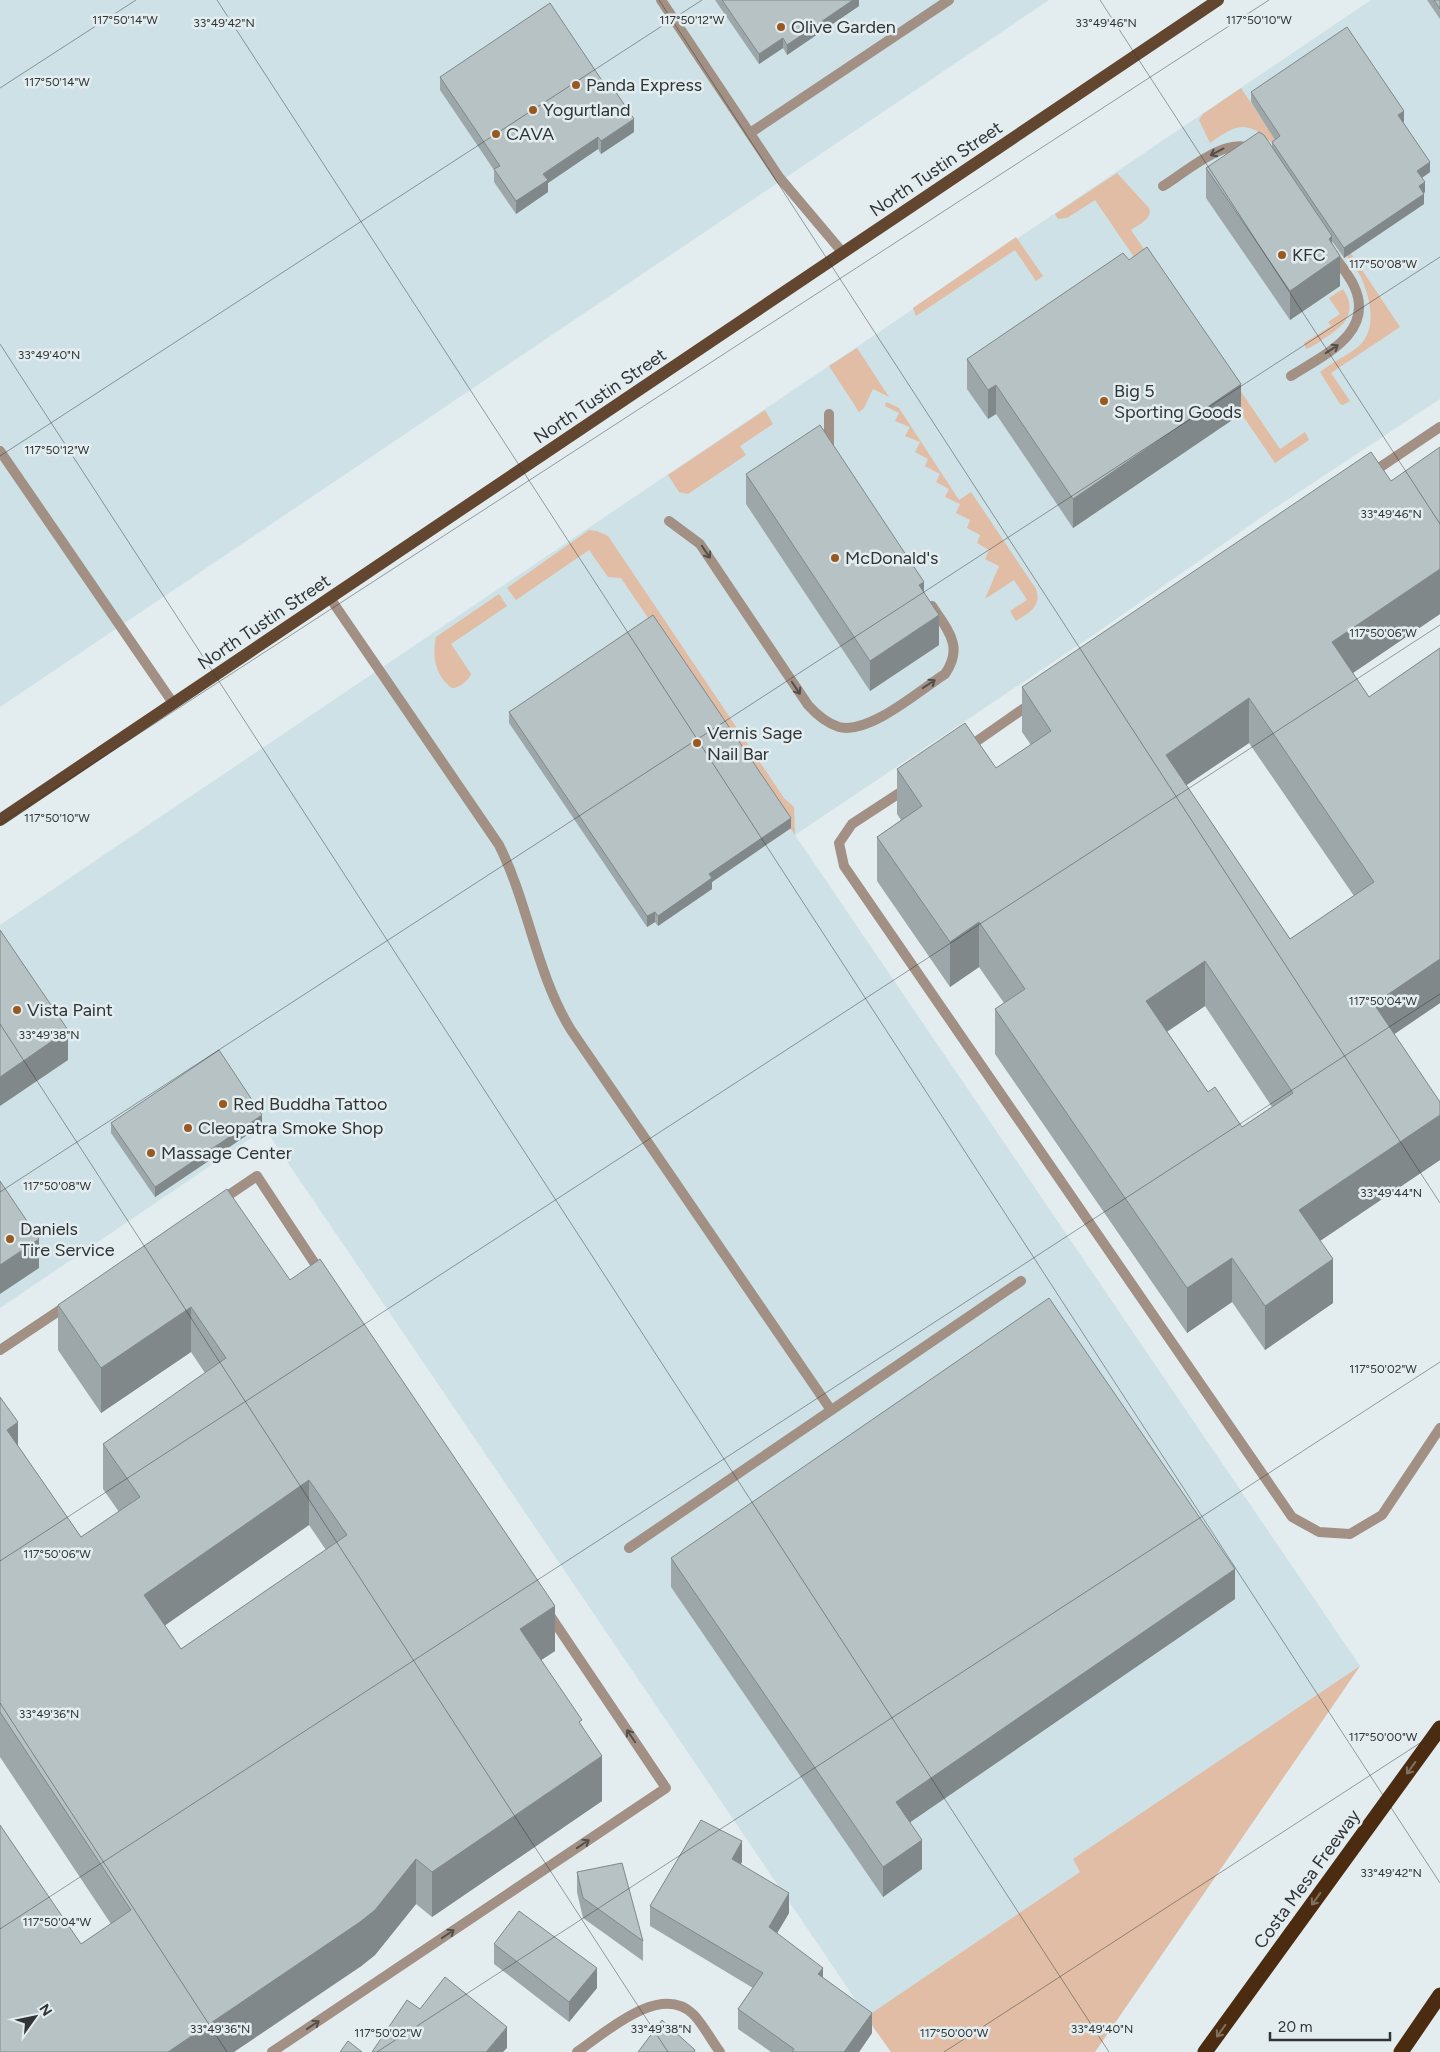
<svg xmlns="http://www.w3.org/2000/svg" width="1440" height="2052" viewBox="0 0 1440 2052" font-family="Figtree,sans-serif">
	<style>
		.built { fill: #cde1e6 }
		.green { fill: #e0bda4 }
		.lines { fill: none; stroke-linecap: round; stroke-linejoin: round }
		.service { stroke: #a19083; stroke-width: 10 }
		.primary { stroke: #62462f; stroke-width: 12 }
		.motorway { stroke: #4c2c10; stroke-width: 15 }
		.wall { fill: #9da7a9; fill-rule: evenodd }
		.shaded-wall { fill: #808889 }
		.building { fill: #b7c2c4; stroke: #808889; fill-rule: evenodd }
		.oneway { stroke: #52504c }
		.oneway2 { stroke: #81705e }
		.ticks { fill: none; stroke: #303435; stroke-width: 1; stroke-opacity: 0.45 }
		.poi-dot { fill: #995a22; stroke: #e3edf0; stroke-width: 2 }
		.labels { text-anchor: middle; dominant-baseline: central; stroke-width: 5; stroke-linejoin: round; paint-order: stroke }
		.poi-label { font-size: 18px; fill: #303435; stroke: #e3edf0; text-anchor: start }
		.street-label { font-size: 18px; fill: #303435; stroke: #e3edf0 }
		.ticks-label { font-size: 12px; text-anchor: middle; fill: #303435; stroke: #e3edf0; stroke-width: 5; stroke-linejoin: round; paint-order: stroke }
	</style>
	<rect width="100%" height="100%" fill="#e3edf0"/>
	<g class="built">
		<polygon points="0,0 1049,0 0,707"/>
		<polygon points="1371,0 1440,0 1440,399 1266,514 1089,638 795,835 1360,1666 1095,2052 891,2052 265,1129 0,1308 0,925"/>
	</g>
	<g class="green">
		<path d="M1241,88L1400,327L1331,373L1350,401L1343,405L1340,404L1320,372C1332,362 1347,356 1359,346C1378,328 1370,298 1361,277L1274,145C1248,120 1238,123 1210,143L1199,120L1203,114Z"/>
		<path d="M1117,173L1149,208C1153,219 1139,224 1131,230L1280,449L1305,432L1309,440L1275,463L1095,200L1067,218L1058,219L1055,214Z"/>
		<polygon points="1016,237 1043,276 1036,281 1015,250 916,316 913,308"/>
		<path d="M1343,289C1359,313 1343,327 1323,339C1318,343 1312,347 1306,349L1304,343L1331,326L1328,322L1340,314L1329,298Z"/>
		<polygon points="857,348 889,397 873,389 864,408 859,412 829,366"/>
		<path d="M886,402L899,408L959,500L971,492L1036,589C1042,606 1029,613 1016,621L1010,611L1027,600L1014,580L985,599L999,566L985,559L989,550L977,543L980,535L967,528L970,520L956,513L960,504L945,497L949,489L936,482L940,474L925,466L928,459L915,452L920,442L905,436L910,427L895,421L899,413L885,406Z"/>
		<polygon points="765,410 773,424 740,446 746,455 688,494 679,492 668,475"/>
		<polygon points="589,530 597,531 608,536 784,798 794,807 795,835 621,578 608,577 589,550 516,600 507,588"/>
		<path d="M499,594L507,606L451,644L471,674C468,681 459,688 452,688C435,676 432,655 436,637Z"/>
		<polygon points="1360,1666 1095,2052 891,2052 866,2017 1080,1872 1073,1859"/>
	</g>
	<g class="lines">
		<g class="service">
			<polyline points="661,0 779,177 843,253"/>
			<polyline points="750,133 949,0"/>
			<path d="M1163,186C1186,172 1223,138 1250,148"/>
			<path d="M1291,376C1322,356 1376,333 1354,286C1349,275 1340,265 1333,254"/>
			<polyline points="829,414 829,450"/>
			<polyline points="0,451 173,703"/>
			<polyline points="1370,474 1440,427"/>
			<path d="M669,521L700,544L808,705C817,715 826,723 839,727C869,735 920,690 945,674C964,647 948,630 932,606"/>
			<path d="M330,598L499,845C529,905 536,973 571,1030L831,1410"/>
			<polyline points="967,748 1033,702"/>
			<polyline points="907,788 852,824 839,843 844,866 1292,1517 1319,1532 1350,1534 1382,1515 1440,1428"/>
			<polyline points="220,1201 257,1176 321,1273"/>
			<polyline points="0,1350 69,1304"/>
			<polyline points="629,1548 1021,1281"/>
			<polyline points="272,2052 666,1788 547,1611"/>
			<path d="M577,2052C605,2033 660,1982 693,2014C703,2024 711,2040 720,2052"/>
		</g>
		<polyline class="primary" points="0,820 1218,0"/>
		<g class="motorway">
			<polyline points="1205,2052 1440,1728"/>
			<polyline points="1401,2052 1440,1995"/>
		</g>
	</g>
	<g class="wall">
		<polygon points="715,0 859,0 859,6 787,55 783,48 759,64"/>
		<polygon points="1427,0 1440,0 1440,19"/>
		<polygon points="440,77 634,132 601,154 598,149 548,183 548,192 516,214 494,182 494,170 440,90"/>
		<polygon points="1251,92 1404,122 1403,122 1430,172 1422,178 1425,192 1424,193 1424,204 1344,258 1332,241 1340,286 1290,320 1206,198 1206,168 1272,146 1272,142 1275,140 1251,102"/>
		<polygon points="1129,260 1241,414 1073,528 996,414 988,419 967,389 967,359"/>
		<polygon points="746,474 939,645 870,691 746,504"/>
		<path d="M1440,614L1353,673L1369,697L1440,648V1003L1394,1034L1440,1160L1320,1241L1333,1303L1265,1350L1232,1302L1187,1333L995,1054V1009L1004,1003L979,967L950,987L877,881V837L901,820L897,814V769L996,768L1031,745L1022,732V687ZM1249,743L1354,896L1290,939L1186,785ZM1205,1006L1272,1107L1242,1127L1208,1092L1167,1031Z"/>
		<polygon points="509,712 791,828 712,882 712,889 658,926 655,922 647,927 509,723"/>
		<polygon points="111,1123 262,1125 155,1197 111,1133"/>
		<path d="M290,1280L555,1651L541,1660L582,1726L602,1801L432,1917L416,1904L375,1955L360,1967L81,1944L111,1924L0,1757V1397L18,1446L81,1537L119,1512L103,1489V1444L205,1373L191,1352L101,1413L58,1350V1305ZM309,1525L326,1550L181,1649L165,1625Z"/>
		<polygon points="671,1558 1235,1599 910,1822 922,1869 883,1897 671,1587"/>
		<polygon points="742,1862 740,1864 789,1913 777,1933 823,1978 872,2033 859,2052 771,2052 738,2029 738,2009 753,1988 650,1926 650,1906"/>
		<polygon points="577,1872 643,1941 643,1961 583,1918 577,1892"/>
		<polygon points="494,1944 597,1988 569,2022 494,1964"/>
	</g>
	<g class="shaded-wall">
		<polygon points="853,0 859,0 859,6 787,55 787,45"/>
		<polygon points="783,38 783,48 759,64 759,54"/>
		<polygon points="1404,111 1404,122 1398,125 1398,115"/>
		<polygon points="634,119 634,132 601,154 601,141"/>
		<polygon points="598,137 598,149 548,183 548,192 516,214 516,201 543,174"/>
		<polygon points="1430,162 1430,172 1417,181 1417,171"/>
		<polygon points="1425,182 1425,192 1419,196 1419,186"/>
		<polygon points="1424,194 1424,204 1344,258 1344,248"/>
		<polygon points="1332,236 1332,262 1340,256 1340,286 1290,320 1290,291 1329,239"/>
		<polygon points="1241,384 1241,414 1073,528 1073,499"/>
		<polygon points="996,385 996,414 988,419 988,390"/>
		<polygon points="1440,569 1440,614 1332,687 1332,642"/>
		<polygon points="924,582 924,611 919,585"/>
		<polygon points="939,615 939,645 870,691 870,661"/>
		<polygon points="1249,698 1249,743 1166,799 1166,755"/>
		<polygon points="791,818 791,828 712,882 712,889 658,926 658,916 709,874"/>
		<polygon points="655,912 655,922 647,927 647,916"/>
		<polygon points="979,922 979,967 950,987 950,942"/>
		<polygon points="1440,959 1440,1003 1374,1048 1374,1004"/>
		<polygon points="1205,961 1205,1006 1146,1046 1146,1001"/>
		<polygon points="68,1030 68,1060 0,1106 0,1077"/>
		<polygon points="262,1115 262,1125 155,1197 155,1187"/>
		<polygon points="1440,1115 1440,1160 1299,1255 1299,1210"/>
		<polygon points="39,1239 39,1268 0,1294 0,1265"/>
		<polygon points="1232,1258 1232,1302 1187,1333 1187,1288"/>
		<polygon points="1333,1259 1333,1303 1265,1350 1265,1306"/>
		<polygon points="191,1307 191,1352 101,1413 101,1368"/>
		<polygon points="18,1422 18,1468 7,1430"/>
		<polygon points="309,1480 309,1525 144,1640 144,1595"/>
		<polygon points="1235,1569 1235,1599 896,1832 896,1802"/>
		<polygon points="555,1606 555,1651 520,1674 520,1629"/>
		<polygon points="602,1756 602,1801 432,1917 432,1872"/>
		<polygon points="922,1840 922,1869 883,1897 883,1867"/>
		<polygon points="742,1841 742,1862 732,1879 732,1859"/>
		<polygon points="416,1859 416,1904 375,1955 360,1967 234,2052 168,2052"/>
		<polygon points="789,1893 789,1913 769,1947 769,1927"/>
		<polygon points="597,1968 597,1988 569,2022 569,2002"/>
		<polygon points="823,1968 823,1989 818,1974"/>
		<polygon points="872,2013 872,2033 859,2052 844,2052"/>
		<polygon points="507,2027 507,2048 503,2052 486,2052"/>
	</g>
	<g class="building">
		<polygon points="722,0 853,0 787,45 783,38 759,54"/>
		<polygon points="1434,0 1440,0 1440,9"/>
		<polygon points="550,3 609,91 613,88 634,119 601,141 598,137 543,174 548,180 516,201 494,169 500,166 440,77"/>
		<polygon points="1347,27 1404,111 1398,115 1430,162 1417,171 1425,182 1419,186 1424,194 1344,248 1272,142 1280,136 1251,92"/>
		<polygon points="1259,132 1264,135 1332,236 1329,239 1340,256 1290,291 1206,168"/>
		<polygon points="1147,247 1241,384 1073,499 996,385 988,390 967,359 1123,253 1129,260"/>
		<polygon points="820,425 924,582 919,585 939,615 870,661 746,474"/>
		<path d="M1440,447V569L1332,642L1369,697L1440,648V959L1374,1004L1440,1102V1115L1299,1210L1333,1259L1265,1306L1232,1258L1187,1288L995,1009L1025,989L979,922L950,942L877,837L922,806L897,769L965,723L996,768L1051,731L1022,687L1371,452L1391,481ZM1249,698L1374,882L1290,939L1166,755ZM1205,961L1293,1093L1242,1127L1215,1087L1208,1092L1146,1001Z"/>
		<polygon points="653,615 791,818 709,874 712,878 658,916 655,912 647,916 509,712"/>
		<polygon points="0,930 68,1030 0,1077"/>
		<polygon points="219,1050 262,1115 155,1187 111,1123"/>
		<polygon points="0,1181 39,1239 0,1265"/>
		<path d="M227,1189L290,1280L320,1259L555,1606L520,1629L582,1720L579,1722L602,1756L432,1872L416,1859L375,1910L360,1922L168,2052H0V1825L81,1944L131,1910L0,1712V1397L18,1422L7,1430L81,1537L140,1497L103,1444L226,1358L191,1307L101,1368L58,1305ZM309,1480L347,1535L181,1649L144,1595Z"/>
		<polygon points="1049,1298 1235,1569 896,1802 922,1840 883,1867 671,1558"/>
		<polygon points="701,1820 742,1841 732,1859 789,1893 769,1927 823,1968 818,1974 872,2013 844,2052 792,2052 794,2049 738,2009 763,1973 650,1906"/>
		<polygon points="622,1863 643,1941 583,1898 577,1872"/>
		<polygon points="519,1911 597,1968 569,2002 494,1944"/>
		<polygon points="445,1977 507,2027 486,2052 372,2052 407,2000 420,2009"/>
		<polygon points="662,2020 695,2050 694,2052 638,2052"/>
		<polygon points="348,2041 362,2052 340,2052"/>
	</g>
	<defs><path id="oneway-shaft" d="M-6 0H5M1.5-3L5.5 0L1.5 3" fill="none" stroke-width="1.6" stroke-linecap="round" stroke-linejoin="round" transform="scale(1.25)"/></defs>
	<g class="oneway">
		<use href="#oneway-shaft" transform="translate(1217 152) rotate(152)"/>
		<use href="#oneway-shaft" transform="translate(1332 349) rotate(-33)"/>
		<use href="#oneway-shaft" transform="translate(706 552) rotate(56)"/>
		<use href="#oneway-shaft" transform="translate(929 684) rotate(-34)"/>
		<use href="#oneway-shaft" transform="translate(796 688) rotate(56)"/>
		<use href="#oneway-shaft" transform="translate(631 1736) rotate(-124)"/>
		<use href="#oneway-shaft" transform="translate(583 1844) rotate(-34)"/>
		<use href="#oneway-shaft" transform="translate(448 1934) rotate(-34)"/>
		<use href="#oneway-shaft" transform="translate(313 2025) rotate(-34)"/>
	</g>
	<g class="oneway2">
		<use href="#oneway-shaft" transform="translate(1411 1768) rotate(126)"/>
		<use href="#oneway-shaft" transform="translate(1316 1899) rotate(126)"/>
		<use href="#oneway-shaft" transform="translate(1221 2031) rotate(126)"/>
	</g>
	<path class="ticks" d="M217,0L1440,1883M659,0L1440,1203M1100,0L1440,524M0,88L136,0M0,344L1109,2052M0,456L702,0M0,824L1269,0M0,1024L668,2052M0,1192L1440,257M0,1561L1440,625M0,1703L227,2052M0,1929L1440,994M377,2052L1440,1362M944,2052L1440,1730"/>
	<g class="poi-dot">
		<circle cx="781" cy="27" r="5"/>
		<circle cx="576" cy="85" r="5"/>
		<circle cx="533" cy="110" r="5"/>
		<circle cx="496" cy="134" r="5"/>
		<circle cx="1282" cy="255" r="5"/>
		<circle cx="1104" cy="401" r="5"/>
		<circle cx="835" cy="558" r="5"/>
		<circle cx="697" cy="743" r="5"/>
		<circle cx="17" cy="1010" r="5"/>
		<circle cx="223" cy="1104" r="5"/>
		<circle cx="188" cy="1128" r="5"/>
		<circle cx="151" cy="1153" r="5"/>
		<circle cx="10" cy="1239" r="5"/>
	</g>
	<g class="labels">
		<g class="poi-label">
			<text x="791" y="27">Olive Garden</text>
			<text x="586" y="85">Panda Express</text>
			<text x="543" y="110">Yogurtland</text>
			<text x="506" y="134">CAVA</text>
			<text x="1292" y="255">KFC</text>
			<text x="1114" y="391">Big 5<tspan x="1114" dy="21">Sporting Goods</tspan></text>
			<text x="845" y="558">McDonald's</text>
			<text x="707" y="733">Vernis Sage<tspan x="707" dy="21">Nail Bar</tspan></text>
			<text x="27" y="1010">Vista Paint</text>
			<text x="233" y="1104">Red Buddha Tattoo</text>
			<text x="198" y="1128">Cleopatra Smoke Shop</text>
			<text x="161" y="1153">Massage Center</text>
			<text x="20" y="1229">Daniels<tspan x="20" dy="21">Tire Service</tspan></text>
		</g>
		<g class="street-label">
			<text transform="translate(936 169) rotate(-34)">North Tustin Street</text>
			<text transform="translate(600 396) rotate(-34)">North Tustin Street</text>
			<text transform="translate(264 622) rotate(-34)">North Tustin Street</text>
			<text transform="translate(1307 1879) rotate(-54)">Costa Mesa Freeway</text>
		</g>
	</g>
	<g class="ticks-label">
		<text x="125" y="24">117°50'14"W</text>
		<text x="692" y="24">117°50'12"W</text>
		<text x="1259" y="24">117°50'10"W</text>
		<text x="224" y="27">33°49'42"N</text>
		<text x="1106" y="27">33°49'46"N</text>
		<text x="57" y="86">117°50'14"W</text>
		<text x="1383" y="268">117°50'08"W</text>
		<text x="49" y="359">33°49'40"N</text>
		<text x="57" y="454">117°50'12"W</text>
		<text x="1391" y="518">33°49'46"N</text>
		<text x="1383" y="637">117°50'06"W</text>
		<text x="57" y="822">117°50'10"W</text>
		<text x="1383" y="1005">117°50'04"W</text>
		<text x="49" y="1039">33°49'38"N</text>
		<text x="57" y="1190">117°50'08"W</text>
		<text x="1391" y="1197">33°49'44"N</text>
		<text x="1383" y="1373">117°50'02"W</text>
		<text x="57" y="1558">117°50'06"W</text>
		<text x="49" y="1718">33°49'36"N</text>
		<text x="1383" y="1741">117°50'00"W</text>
		<text x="1391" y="1877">33°49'42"N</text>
		<text x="57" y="1926">117°50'04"W</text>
		<text x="220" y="2033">33°49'36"N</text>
		<text x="661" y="2033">33°49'38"N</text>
		<text x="1102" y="2033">33°49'40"N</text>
		<text x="388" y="2037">117°50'02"W</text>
		<text x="954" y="2037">117°50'00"W</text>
	</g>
	<g transform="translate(35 2017) rotate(57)" stroke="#e3edf0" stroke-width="4" paint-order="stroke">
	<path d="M0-4L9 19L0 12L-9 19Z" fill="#303435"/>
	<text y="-8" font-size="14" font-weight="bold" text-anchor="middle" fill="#303435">N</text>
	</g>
	<path d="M1270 2032v8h120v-8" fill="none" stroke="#303435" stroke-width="2.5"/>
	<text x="1278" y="2032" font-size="15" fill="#303435" stroke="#e3edf0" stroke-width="4" paint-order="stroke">20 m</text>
</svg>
